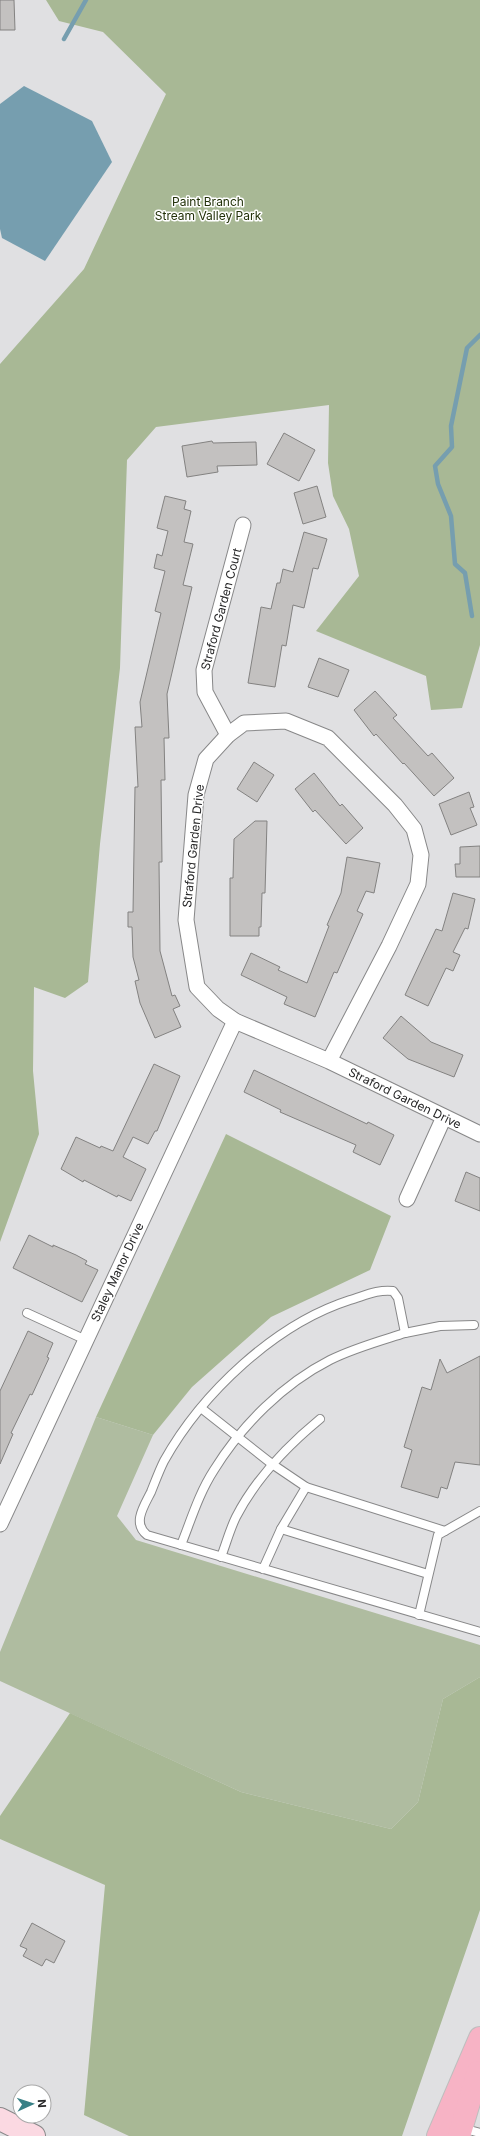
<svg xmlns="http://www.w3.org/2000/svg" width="480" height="2136" viewBox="0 0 480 2136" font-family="Inter,sans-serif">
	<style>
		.green { fill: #afbca0 }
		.forest { fill: #a8b895 }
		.water { fill: #769eaf }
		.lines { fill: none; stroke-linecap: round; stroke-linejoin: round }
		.stream { stroke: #769eaf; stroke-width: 4.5 }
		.building { fill: #c3c1c0; stroke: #838281 }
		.service-casing { stroke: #888889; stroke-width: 10 }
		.minor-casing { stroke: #888889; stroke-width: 17 }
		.secondary-casing { stroke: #888889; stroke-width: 24 }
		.primary-casing { stroke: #bebebe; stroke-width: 24 }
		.service { stroke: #fff; stroke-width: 8 }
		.minor { stroke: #fff; stroke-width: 15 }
		.secondary { stroke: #fbd9e2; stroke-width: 22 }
		.primary { stroke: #f7b3c5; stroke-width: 22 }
		.labels { text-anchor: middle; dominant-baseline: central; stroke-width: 3; stroke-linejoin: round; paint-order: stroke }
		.park-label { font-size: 12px; fill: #223109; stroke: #fff }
		.street-label { font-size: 12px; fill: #272728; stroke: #fff }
	</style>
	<rect width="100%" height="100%" fill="#e0e0e2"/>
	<polygon class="green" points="96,1417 153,1435 117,1516 136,1540 480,1645 480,1677 443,1699 418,1802 391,1829 241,1792 0,1681 0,1652"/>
	<g class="forest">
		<polygon points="46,0 480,0 480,645 462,708 431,710 426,676 316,631 359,576 349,529 333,496 328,463 329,405 156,427 127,460 120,668 100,844 88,982 65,998 34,987 33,1071 39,1134 0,1242 0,364 84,269 166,94 103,32 59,21"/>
		<polygon points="226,1134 391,1216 370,1270 271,1317 192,1387 153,1435 96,1417"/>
		<polygon points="480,1677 480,1910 402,2136 129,2136 84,2115 105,1885 0,1839 0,1816 70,1713 241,1792 391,1829 418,1802 443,1699"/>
	</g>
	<polygon class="water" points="24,86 92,121 112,162 45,261 2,238 0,229 0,104"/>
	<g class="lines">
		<g class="stream">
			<polyline points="64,39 86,0"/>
			<polyline points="472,616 465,573 455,564 451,516 438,484 435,466 452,447 451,426 467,348 480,335"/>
		</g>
	</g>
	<g class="building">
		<polygon points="0,0 14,0 15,30 0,30"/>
		<polygon points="284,433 315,450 299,481 267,464"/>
		<polygon points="212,441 213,443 256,442 257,465 217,466 218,472 187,477 182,446"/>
		<polygon points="317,486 326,517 303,524 294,493"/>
		<polygon points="165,496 186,501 184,509 191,511 184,542 193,544 183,585 192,587 167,694 169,738 164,738 165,780 161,780 162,862 159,862 160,951 172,996 175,995 180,1006 173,1009 181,1027 155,1038 140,1003 135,981 139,980 133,957 132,927 128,927 128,912 133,912 135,787 138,787 135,727 142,727 140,702 161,613 155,611 165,571 154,568 157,554 162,556 168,531 157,528"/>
		<polygon points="304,532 327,539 318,569 313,568 304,608 293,605 286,646 282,645 275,687 248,683 261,607 271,609 277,583 280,583 283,569 293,572"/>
		<polygon points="319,658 349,670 338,697 308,687"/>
		<polygon points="375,691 397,715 393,718 428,756 432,753 454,778 434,796 404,763 403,764 376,734 374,736 354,710"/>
		<polygon points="254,762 274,775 257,802 237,789"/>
		<polygon points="314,773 340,806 342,804 363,828 346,844 315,810 313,812 295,789"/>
		<polygon points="469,792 474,807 470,808 477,825 451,835 439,804"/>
		<polygon points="255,821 267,821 265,893 262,893 261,927 259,927 259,936 230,936 230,878 233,878 234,839"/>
		<polygon points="480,846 480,877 456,877 455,864 460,864 460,847"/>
		<polygon points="347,857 380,863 374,893 366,891 357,911 363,914 337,973 334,972 315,1017 284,1004 287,997 241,975 251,953 280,967 278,970 307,983 329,926 327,925 341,893"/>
		<polygon points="453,893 475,899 468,929 465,928 453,952 460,955 453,971 446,968 428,1006 405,995 436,929 442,931"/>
		<polygon points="401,1016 431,1042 463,1055 454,1077 408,1059 383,1038"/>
		<polygon points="154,1064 180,1076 157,1131 155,1131 148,1144 133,1137 123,1157 146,1169 131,1201 118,1195 117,1197 84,1180 83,1182 61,1169 76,1137 100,1148 101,1146 113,1151"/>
		<polygon points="254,1070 367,1124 368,1122 394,1135 380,1165 353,1152 356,1145 280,1112 281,1110 244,1092"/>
		<polygon points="466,1172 480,1178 480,1211 455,1201"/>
		<polygon points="29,1235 53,1247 53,1245 76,1255 87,1261 85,1264 98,1270 82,1302 13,1268"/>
		<polygon points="28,1331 53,1343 47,1357 49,1358 32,1395 30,1394 11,1433 13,1434 0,1464 0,1391"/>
		<polygon points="480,1356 480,1465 455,1462 447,1489 441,1487 438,1498 401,1487 412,1450 404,1447 422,1387 431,1390 440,1359 447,1373"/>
		<polygon points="32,1923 65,1941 54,1963 46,1959 42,1966 23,1956 27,1949 20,1946"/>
	</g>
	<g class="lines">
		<defs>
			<g id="service">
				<polyline points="27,1313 86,1340"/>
				<path d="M474,1325L440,1326L405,1333L398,1298L393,1291C378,1289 364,1296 350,1300C275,1324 202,1393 164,1461C159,1471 155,1482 151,1492C144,1506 132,1523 147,1535L480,1632"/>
				<polyline points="201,1408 272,1464 306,1487 445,1531"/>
				<polyline points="306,1487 281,1529 428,1574"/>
				<path d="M181,1545C191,1520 199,1493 214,1470C242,1425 283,1384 330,1360C354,1348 380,1341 405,1333"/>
				<path d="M221,1557C226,1544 230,1529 236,1517C256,1478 286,1447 320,1419"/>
				<polyline points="263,1569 281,1529"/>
				<polyline points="419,1615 438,1535 480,1511"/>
				<polyline points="462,2128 480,2133"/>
			</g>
			<g id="minor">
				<polyline points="228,735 205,692 204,670 243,525"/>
				<polyline points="329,1061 389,946 418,884 421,855 414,829 395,805 328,738 286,721 244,723 228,735 206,759 196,795 186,920 197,987 218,1009 235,1021 329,1061 480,1134"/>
				<polyline points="407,1199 444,1117"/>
				<polyline points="0,1524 235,1021"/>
			</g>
			<polyline id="secondary" points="0,2119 34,2136"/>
			<g id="primary">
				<polyline points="438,2136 480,2038"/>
				<polyline points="459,2136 478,2072"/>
			</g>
		</defs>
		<use href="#service" class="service-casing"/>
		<use href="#minor" class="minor-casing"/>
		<use href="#secondary" class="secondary-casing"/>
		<use href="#primary" class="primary-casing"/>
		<use href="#service" class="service"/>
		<use href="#minor" class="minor"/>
		<use href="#secondary" class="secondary"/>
		<use href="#primary" class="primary"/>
	</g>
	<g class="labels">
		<g class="park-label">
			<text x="208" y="201">Paint Branch<tspan x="208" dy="14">Stream Valley Park</tspan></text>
		</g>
		<g class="street-label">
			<text transform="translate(221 609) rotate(-75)">Straford Garden Court</text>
			<text transform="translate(193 846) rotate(-84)">Straford Garden Drive</text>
			<text transform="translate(405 1098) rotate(26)">Straford Garden Drive</text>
			<text transform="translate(117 1272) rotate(-65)">Staley Manor Drive</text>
		</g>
	</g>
	<g transform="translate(32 2104) rotate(87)"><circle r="19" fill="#ffffff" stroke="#a9a9a9"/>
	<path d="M0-3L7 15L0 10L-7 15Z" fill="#388086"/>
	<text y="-6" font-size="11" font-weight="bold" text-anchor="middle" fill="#272728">N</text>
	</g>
</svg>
